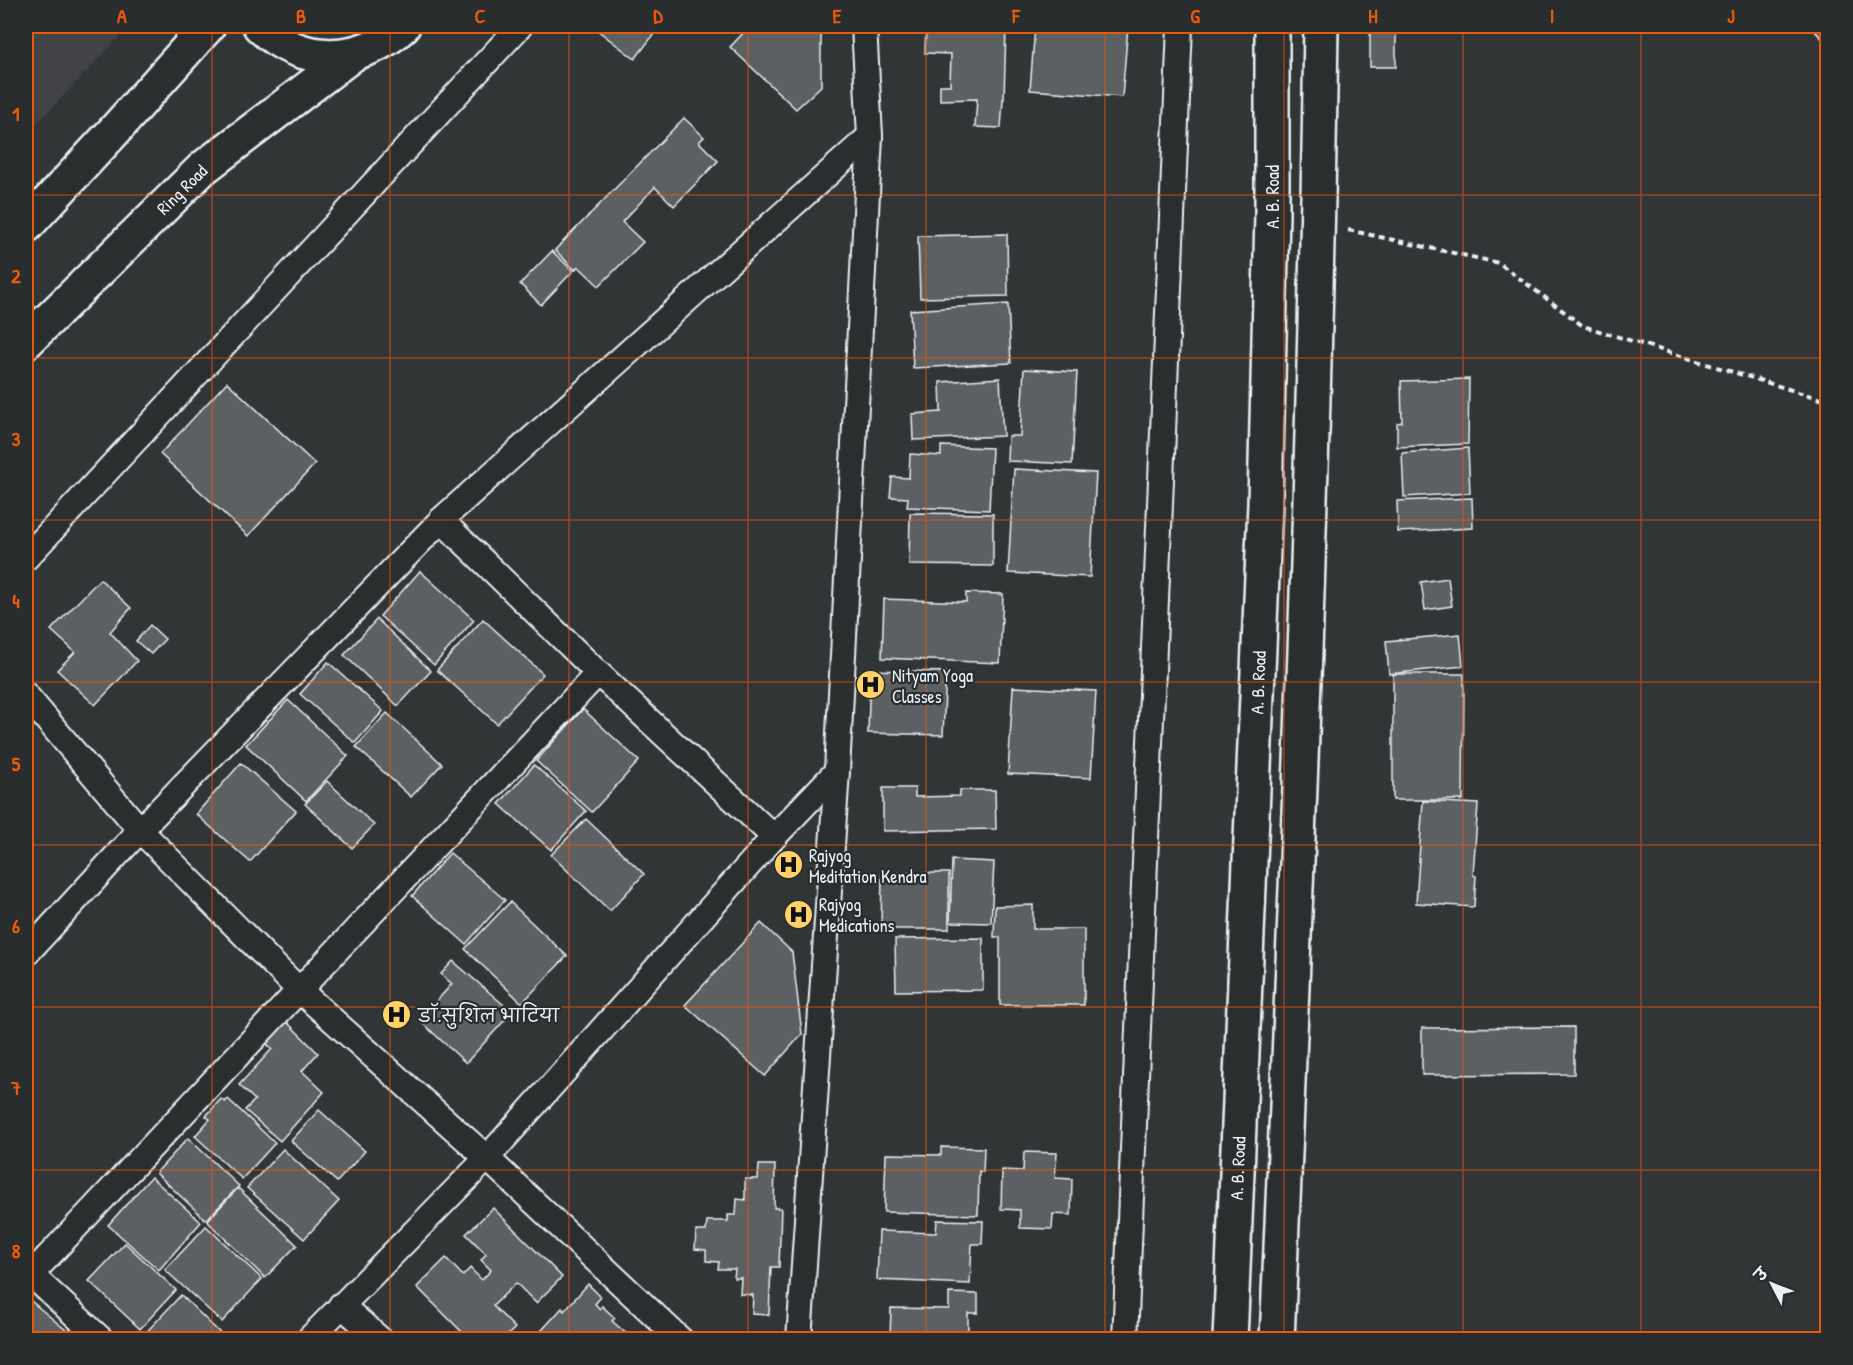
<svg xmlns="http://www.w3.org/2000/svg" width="1853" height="1365" viewBox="0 0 1853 1365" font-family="'Patrick Hand','Playpen Sans Deva',sans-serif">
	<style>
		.built { fill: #3f4244 }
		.building { fill: #5c6063; stroke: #e8f1f8; stroke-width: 1.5 }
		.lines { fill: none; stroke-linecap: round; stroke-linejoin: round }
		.street-casing { stroke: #e8f1f8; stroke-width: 28 }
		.secondary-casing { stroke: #e8f1f8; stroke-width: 38 }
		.highway-casing { stroke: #e8f1f8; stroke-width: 38 }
		.path { stroke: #e8f1f8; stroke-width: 4; stroke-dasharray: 6 4.5; stroke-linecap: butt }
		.street { stroke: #2a2d2e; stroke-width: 24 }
		.secondary { stroke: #2a2d2e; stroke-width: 33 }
		.highway { stroke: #2a2d2e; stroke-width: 33 }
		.grid { fill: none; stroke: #e8590c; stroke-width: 1.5; stroke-opacity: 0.55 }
		.labels { text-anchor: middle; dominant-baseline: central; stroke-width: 4.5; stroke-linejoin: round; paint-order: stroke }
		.street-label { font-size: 18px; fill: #e8f1f8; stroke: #2a2d2e }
		.poi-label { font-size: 18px; fill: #e8f1f8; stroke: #2a2d2e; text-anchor: start }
		.neatline { fill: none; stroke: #e8590c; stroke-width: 2 }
		.grid-label { font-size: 20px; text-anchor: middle; font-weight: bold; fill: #e8590c }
	</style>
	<rect width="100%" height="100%" fill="#323536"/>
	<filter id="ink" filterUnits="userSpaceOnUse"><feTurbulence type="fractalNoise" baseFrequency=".0167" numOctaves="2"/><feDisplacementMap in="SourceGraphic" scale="12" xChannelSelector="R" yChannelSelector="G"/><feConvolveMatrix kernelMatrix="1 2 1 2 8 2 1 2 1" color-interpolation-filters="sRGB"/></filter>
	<g filter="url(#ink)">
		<polygon class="built" points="26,26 130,26 26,135"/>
		<g class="building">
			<polygon points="592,26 654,26 658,29 635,59"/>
			<polygon points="750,26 821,26 821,86 796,109 730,47"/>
			<polygon points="926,26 1006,26 1004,99 1003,99 1001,128 975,127 977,99 940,100 940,85 950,85 951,54 925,53"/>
			<polygon points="1035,26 1128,26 1122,97 1030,90"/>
			<rect x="1370" y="26" width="26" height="41"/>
			<polygon points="1817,26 1828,26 1828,45 1813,29"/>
			<polygon points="684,118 704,137 699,142 718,161 674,206 655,187 622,222 643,242 599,286 578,266 575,270 555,250"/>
			<polygon points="1007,234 1008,296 920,298 918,236"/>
			<polygon points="552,251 573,271 541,305 520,284"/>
			<polygon points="1008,304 1011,363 913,368 910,310"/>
			<polygon points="1024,369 1077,372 1072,464 1007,461 1008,436 1020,436"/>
			<polygon points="1000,378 1003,436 913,440 912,414 941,412 940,382"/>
			<polygon points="1469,379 1468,444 1397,447 1397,423 1402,422 1401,381"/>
			<polygon points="227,382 315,464 248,536 160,454"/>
			<polygon points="941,446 992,448 989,510 907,507 908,498 890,497 892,477 909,478 910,454 941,456"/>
			<polygon points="1468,448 1470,493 1404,497 1402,453"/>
			<polygon points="1014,469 1096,473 1090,577 1008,573"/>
			<polygon points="1472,498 1473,528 1398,532 1397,501"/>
			<polygon points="910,513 993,514 993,566 909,565"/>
			<polygon points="420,571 474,620 434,665 380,616"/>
			<polygon points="1448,578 1452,606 1425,610 1421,582"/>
			<polygon points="100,579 131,608 110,632 137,661 95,705 57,670 75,652 51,630"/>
			<polygon points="966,593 1003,594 1000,663 882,658 884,599 966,602"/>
			<polygon points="377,619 431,671 398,706 344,655"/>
			<polygon points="483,619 543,674 497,724 437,670"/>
			<polygon points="150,625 165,639 151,654 136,641"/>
			<polygon points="1460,634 1463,666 1389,674 1386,641"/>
			<polygon points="328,662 383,711 355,743 300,694"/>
			<polygon points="870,670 946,672 943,735 868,733"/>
			<polygon points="1393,674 1464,674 1463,800 1393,800"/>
			<polygon points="1013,687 1096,691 1091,778 1008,774"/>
			<polygon points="288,700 348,756 306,801 246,745"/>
			<polygon points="583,709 639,761 592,812 536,761"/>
			<polygon points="387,713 442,764 411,797 356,747"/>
			<polygon points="241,763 296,811 250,862 196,814"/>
			<polygon points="534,765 586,811 551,850 499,804"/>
			<polygon points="327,781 374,825 352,848 305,804"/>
			<polygon points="883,788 915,788 915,797 960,796 960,790 995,790 996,829 883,831"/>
			<polygon points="1423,801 1478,804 1473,875 1476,876 1474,907 1416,903"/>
			<polygon points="586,819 644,874 610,911 551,855"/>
			<polygon points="450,853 505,900 466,944 412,896"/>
			<polygon points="952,860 994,862 991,923 950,922"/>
			<polygon points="882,873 949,873 949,929 881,929"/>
			<polygon points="510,902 567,956 522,1003 465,949"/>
			<polygon points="1033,905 1033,929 1084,929 1084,1005 1000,1005 1000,937 994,937 995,906"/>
			<polygon points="761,923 792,952 802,1034 765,1076 685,1005"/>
			<polygon points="983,938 983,990 896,991 895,939"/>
			<polygon points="453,961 512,1012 466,1063 419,1020 452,984 441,974"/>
			<polygon points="283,1018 318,1053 302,1071 324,1092 280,1141 245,1110 255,1100 239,1085 272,1049 263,1040"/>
			<polygon points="1574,1027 1574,1074 1422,1075 1422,1028"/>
			<polygon points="221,1099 225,1102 228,1099 275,1143 242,1179 195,1136 210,1119 206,1116"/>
			<polygon points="319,1110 365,1151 337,1182 291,1141"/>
			<polygon points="188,1138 239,1186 206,1220 156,1173"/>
			<polygon points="941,1147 984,1148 983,1172 979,1171 978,1215 884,1212 886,1154 941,1155"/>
			<polygon points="283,1149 339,1201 304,1239 247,1188"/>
			<polygon points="1024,1152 1057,1153 1055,1178 1072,1179 1071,1215 1053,1214 1052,1229 1020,1228 1020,1210 1001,1209 1002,1170 1023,1171"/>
			<polygon points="759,1165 775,1165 774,1208 781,1208 779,1267 771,1267 769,1315 752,1314 753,1295 740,1294 741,1278 734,1278 735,1269 718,1269 719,1262 706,1261 706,1250 695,1249 696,1231 706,1231 707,1221 728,1221 728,1215 736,1215 737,1199 745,1200 745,1179 758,1179"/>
			<polygon points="151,1177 201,1222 159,1270 108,1225"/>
			<polygon points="238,1188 297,1245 265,1278 207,1221"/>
			<polygon points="493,1208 562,1277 536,1303 516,1283 493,1306 515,1328 503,1340 470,1340 417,1287 446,1258 463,1276 470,1268 482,1280 491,1270 481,1260 486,1254 466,1234"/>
			<polygon points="937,1220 983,1221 982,1244 972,1244 970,1284 877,1280 879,1231 936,1233"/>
			<polygon points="206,1226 262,1279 222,1322 165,1270"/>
			<polygon points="125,1243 176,1290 140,1329 89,1281"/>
			<polygon points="588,1284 601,1297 595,1304 600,1309 602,1306 615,1318 612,1321 628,1335 631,1333 638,1340 533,1340 562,1308 564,1311"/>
			<polygon points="949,1293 978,1294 978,1313 968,1313 968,1339 890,1340 891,1308 949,1309"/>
			<polygon points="181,1295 220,1333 214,1340 139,1340"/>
			<polygon points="26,1297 78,1340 26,1340"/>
		</g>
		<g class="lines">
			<defs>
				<g id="street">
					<polyline points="441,520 598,673 774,837"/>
					<polyline points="26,558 520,26"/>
					<polyline points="26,695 140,830 298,989 487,1158 681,1340"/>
					<polyline points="26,954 140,830 441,520 870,136"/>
					<polyline points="26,1270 102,1340"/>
					<polyline points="26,1280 598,673"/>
					<polyline points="341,1305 381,1340"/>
					<polyline points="308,1340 487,1158 774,837 837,771"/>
					<polyline points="799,1340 837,771 870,136 864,26"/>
					<polyline points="1125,1340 1180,26"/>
				</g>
				<g id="secondary">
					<path id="s1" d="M1230,1340L1265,504L1272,214V26"/>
					<path d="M1277,1340C1296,902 1315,464 1321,26"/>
				</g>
				<g id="highway">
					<path d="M260,26C301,66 361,65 403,26"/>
					<polyline points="26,226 115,130 208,26"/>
					<path id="s2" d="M26,342L203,168L353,54"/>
				</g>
			</defs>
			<use href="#street" class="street-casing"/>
			<use href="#secondary" class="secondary-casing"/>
			<use href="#highway" class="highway-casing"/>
			<polyline class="path" points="1348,230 1499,263 1583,326 1824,400 1828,404"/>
			<use href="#street" class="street"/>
			<use href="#secondary" class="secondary"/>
			<use href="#highway" class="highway"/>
		</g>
	</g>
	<path class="grid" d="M212,26V1340M390,26V1340M569,26V1340M748,26V1340M926,26V1340M1105,26V1340M1284,26V1340M1463,26V1340M1641,26V1340M26,195H1828M26,358H1828M26,520H1828M26,682H1828M26,845H1828M26,1007H1828M26,1170H1828"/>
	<defs>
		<symbol id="hospital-disc" viewBox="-11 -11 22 22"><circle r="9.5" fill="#ffd166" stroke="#2a2d2e"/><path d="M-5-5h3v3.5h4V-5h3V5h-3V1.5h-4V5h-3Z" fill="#111"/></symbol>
	</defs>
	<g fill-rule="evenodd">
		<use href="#hospital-disc" x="854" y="668" width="33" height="33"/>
		<use href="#hospital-disc" x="772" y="848" width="33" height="33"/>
		<use href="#hospital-disc" x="782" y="898" width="33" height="33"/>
		<use href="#hospital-disc" x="380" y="998" width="33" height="33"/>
	</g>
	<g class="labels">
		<g class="street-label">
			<text stroke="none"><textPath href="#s2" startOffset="218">Ring Road</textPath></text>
			<text stroke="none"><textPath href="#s1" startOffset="1144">A. B. Road</textPath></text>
			<text stroke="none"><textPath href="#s1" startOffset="658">A. B. Road</textPath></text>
			<text stroke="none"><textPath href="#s1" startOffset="172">A. B. Road</textPath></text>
		</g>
		<g class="poi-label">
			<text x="892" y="675">Nityam Yoga<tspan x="892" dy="21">Classes</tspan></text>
			<text x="809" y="855">Rajyog<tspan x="809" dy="21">Meditation Kendra</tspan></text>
			<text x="819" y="904">Rajyog<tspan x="819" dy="21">Medications</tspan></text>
			<text x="418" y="1015">डॉ.सुशिल भाटिया</text>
		</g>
	</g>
	<rect width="1853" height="1365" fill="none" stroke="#2a2d2e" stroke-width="66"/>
	<g transform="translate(1772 1284) rotate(312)" stroke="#2a2d2e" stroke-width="4.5" paint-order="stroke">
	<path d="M0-4.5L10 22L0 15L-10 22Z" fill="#e8f1f8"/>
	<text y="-9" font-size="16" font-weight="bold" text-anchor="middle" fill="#e8f1f8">उ</text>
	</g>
	<rect x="33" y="33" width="1787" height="1299" class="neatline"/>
	<g class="grid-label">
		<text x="122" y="23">A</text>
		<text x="301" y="23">B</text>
		<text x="480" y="23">C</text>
		<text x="658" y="23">D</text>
		<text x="837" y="23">E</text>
		<text x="1016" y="23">F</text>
		<text x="1195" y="23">G</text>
		<text x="1373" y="23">H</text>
		<text x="1552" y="23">I</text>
		<text x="1731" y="23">J</text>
		<text x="16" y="121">1</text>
		<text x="16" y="283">2</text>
		<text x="16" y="446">3</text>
		<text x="16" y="608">4</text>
		<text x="16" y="771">5</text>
		<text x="16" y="933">6</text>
		<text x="16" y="1095">7</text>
		<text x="16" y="1258">8</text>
	</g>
</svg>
